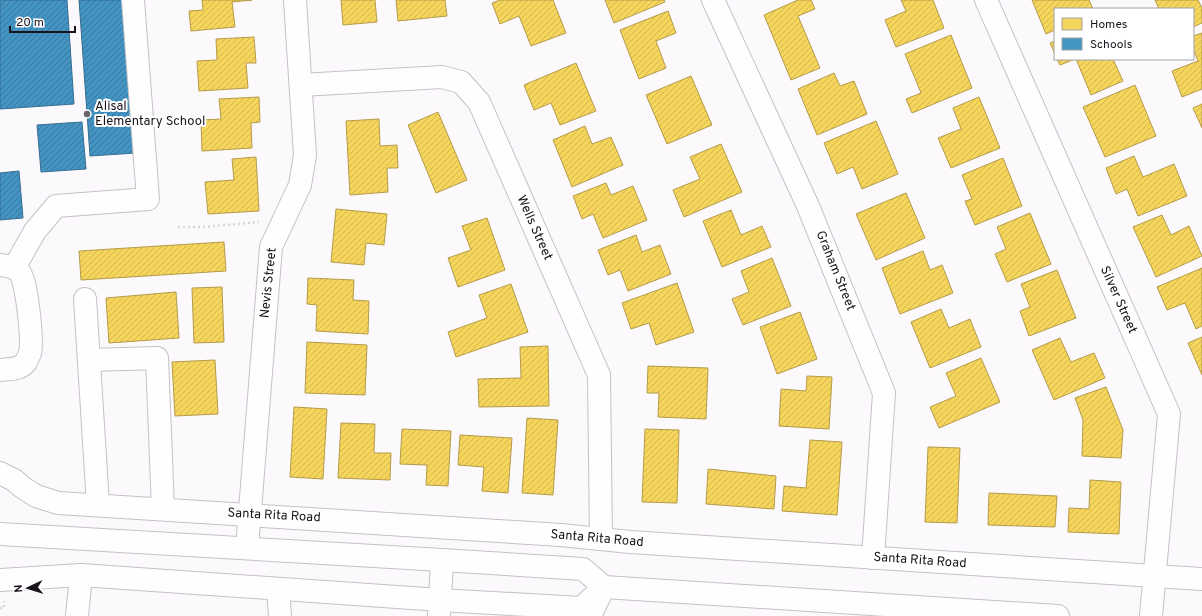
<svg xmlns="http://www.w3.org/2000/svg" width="1202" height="616" viewBox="0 0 1202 616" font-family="Overpass,sans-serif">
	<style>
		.homes { fill: url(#homes-hatch); stroke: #b49b49 }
		.schools { fill: url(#schools-hatch); stroke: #376d91 }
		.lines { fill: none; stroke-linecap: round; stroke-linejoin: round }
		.minor-casing { stroke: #c5c0c6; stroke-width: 24 }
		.major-casing { stroke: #c5c0c6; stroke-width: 24 }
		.path { stroke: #d6d6d7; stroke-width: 2.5; stroke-dasharray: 2 3; stroke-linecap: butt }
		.minor { stroke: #fefeff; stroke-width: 22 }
		.major { stroke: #fefeff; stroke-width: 22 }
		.poi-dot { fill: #69646a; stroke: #fff; stroke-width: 1.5 }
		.labels { text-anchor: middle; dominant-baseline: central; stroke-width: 4; stroke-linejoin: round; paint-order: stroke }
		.poi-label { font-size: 13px; fill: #1a131c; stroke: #fff; text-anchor: start }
		.street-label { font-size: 13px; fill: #1a131c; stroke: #fff }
	</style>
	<defs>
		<pattern id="homes-hatch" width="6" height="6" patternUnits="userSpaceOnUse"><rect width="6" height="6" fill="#f6d55c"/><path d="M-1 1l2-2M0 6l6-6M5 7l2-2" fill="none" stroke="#d2b64f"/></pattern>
		<pattern id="schools-hatch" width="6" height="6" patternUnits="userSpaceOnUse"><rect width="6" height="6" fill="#4393c3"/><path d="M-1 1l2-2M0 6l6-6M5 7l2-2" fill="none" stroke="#37779e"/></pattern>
	</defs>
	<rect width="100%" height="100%" fill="#fbf9fc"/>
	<g class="homes">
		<polygon points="202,0 252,0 232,2 235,27 191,31 189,11 203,10"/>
		<polygon points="341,0 375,0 377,22 343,25"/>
		<polygon points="396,0 445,0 447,16 398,21"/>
		<polygon points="500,0 553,0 566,33 531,46 519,16 500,24 492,3"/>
		<polygon points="605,0 664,0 665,2 614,23"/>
		<polygon points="798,0 811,0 815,9 798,16 820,68 791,80 764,15"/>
		<polygon points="901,0 933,0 944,28 896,47 885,20 906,11"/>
		<polygon points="1032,0 1089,0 1093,9 1055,9 1055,30 1046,34"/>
		<polygon points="1155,0 1198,0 1202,8 1202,23 1193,27 1193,9 1159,9"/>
		<polygon points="668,11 676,33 656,41 666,68 639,79 620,30"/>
		<polygon points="1202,33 1202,89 1182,97 1172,71 1198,61 1193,48 1193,36"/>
		<polygon points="951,35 972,88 912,113 906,99 921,93 905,54"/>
		<polygon points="254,37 256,63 246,63 248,88 199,91 197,61 217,60 216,39"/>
		<polygon points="1055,41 1055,54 1050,43"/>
		<polygon points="1057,59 1075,59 1060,65"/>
		<polygon points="1076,59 1113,59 1123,81 1091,95"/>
		<polygon points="576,63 596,111 560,125 551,103 534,110 524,85"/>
		<polygon points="834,73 840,86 854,81 867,114 817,135 798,89"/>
		<polygon points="691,76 712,125 667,144 646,95"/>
		<polygon points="1135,85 1156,136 1105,157 1083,107"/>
		<polygon points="259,97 260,122 251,123 252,148 202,151 201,120 221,119 219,99"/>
		<polygon points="979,97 1000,148 951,168 938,138 961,129 953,108"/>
		<polygon points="1202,104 1202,128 1193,108"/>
		<polygon points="438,112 467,180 436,193 408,125"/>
		<polygon points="379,119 380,146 397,145 398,168 387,168 388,192 350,195 346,121"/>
		<polygon points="876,121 898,174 862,189 853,167 837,174 824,143"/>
		<polygon points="585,126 592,144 611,137 623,165 572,187 553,140"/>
		<polygon points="721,144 742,192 684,217 673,190 700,179 690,157"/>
		<polygon points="1134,156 1143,177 1174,164 1187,196 1138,216 1127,189 1116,194 1106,168"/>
		<polygon points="256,157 259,211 208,214 205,182 234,180 232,159"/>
		<polygon points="1003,158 1022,206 975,225 965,201 972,199 962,175"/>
		<polygon points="606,183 611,195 633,186 647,220 603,238 593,214 582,219 573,196"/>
		<polygon points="906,193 925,238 876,260 856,214"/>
		<polygon points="336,209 387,214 384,245 366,243 364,265 331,262"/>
		<polygon points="731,210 741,235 762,226 771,247 722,267 703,221"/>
		<polygon points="1030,213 1051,264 1007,282 995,254 1006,249 997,227"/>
		<polygon points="1162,215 1171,235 1189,226 1202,256 1156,277 1133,227"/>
		<polygon points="487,218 505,270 458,287 448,258 471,250 462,226"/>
		<polygon points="636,235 642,252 660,245 671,274 628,291 620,270 608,275 598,250"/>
		<polygon points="224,242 226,271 81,280 79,251"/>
		<polygon points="923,251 930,270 942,265 953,293 900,314 882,268"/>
		<polygon points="772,258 791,306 743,325 732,299 749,292 741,271"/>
		<polygon points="1202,268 1202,326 1196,329 1185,303 1167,310 1157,287"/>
		<polygon points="1057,270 1076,318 1029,336 1020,311 1030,307 1021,284"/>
		<polygon points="308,278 354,280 353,300 369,301 368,334 316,331 317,305 307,304"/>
		<polygon points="677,283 694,332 656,345 649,323 631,329 622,303"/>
		<polygon points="511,284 528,332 456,357 448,332 487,318 479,295"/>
		<polygon points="222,287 224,342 194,343 192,288"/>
		<polygon points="176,292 179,338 109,343 106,298"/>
		<polygon points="941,309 949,328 970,319 981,347 930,368 911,322"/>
		<polygon points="800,312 817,359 777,374 760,327"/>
		<polygon points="1202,337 1202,375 1188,343"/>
		<polygon points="1060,338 1071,362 1094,353 1105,378 1054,400 1032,350"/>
		<polygon points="307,342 367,345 365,395 305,393"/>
		<polygon points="548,346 549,406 479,407 478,379 521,378 520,347"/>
		<polygon points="981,358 1000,402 939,428 930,407 956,396 946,373"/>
		<polygon points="215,360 218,414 175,416 172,362"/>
		<polygon points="648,366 708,368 706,419 658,417 659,393 647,393"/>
		<polygon points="807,376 832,377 829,429 779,426 781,389 806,391"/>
		<polygon points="1106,387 1123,430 1121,458 1082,456 1083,420 1075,398"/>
		<polygon points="294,407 327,409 323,479 290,477"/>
		<polygon points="527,418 558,420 553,495 522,493"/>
		<polygon points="341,423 375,424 374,453 391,453 390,480 338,478"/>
		<polygon points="402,429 451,431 448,486 426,485 427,465 400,464"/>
		<polygon points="645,429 679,430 677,503 642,502"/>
		<polygon points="460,435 512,438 508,493 482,491 484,467 458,465"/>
		<polygon points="810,440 842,442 837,515 782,511 784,486 806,488"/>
		<polygon points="928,447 960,448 957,523 925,522"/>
		<polygon points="708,469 776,476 774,509 706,504"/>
		<polygon points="1090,480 1121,482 1119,534 1068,532 1069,508 1089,509"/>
		<polygon points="989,493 1057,496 1055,527 988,525"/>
	</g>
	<g class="schools">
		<polygon points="0,0 67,0 74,104 0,109"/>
		<polygon points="79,0 125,0 136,153 90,156"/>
		<polygon points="82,122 86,169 41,172 37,125"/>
		<polygon points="19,171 23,218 0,220 0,173"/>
	</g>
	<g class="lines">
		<defs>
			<g id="minor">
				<polyline points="713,0 808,206 884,393 873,558"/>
				<polyline points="986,0 1169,414 1151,616"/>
				<polyline points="301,85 442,77 461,82 479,102 599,375 601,539"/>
				<polyline points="14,268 35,231 56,206 148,199 133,0"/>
				<polyline points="85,299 98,505"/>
				<polyline points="89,360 157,358 163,509"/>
				<path d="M0,370C9,369 20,370 26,362C27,359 29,356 30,353C33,342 27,282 20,273C16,267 8,266 1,265"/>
				<polyline points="0,473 14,480 22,487 36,496 58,503 561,535 630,542 1202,579"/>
				<polyline points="247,548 271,247 300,185 305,155 295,0"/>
				<polyline points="278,589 280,616"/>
				<polyline points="77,616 81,575"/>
				<polyline points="439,616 440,600"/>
				<polyline points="590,616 604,587"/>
			</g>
			<g id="major">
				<polyline points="0,534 442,560 583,569 604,587 1058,616"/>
				<polyline points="0,580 81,575 440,600 581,608 604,587"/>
				<polyline points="440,600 442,560"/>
			</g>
		</defs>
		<use href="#minor" class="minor-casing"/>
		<use href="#major" class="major-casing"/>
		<g class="path">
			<polyline points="178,227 203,227 259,222"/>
			<polyline points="0,608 4,608 4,601"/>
		</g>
		<use href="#minor" class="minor"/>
		<use href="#major" class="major"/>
	</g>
	<circle class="poi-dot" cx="87" cy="114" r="4"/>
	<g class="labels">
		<g class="poi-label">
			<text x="95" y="107">Alisal<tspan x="95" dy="15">Elementary School</tspan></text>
		</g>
		<g class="street-label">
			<text transform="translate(534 228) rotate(66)">Wells Street</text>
			<text transform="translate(835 271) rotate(68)">Graham Street</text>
			<text transform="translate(269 283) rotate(-84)">Nevis Street</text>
			<text transform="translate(1118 300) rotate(66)">Silver Street</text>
			<text transform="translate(274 516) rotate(3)">Santa Rita Road</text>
			<text transform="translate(597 539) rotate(5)">Santa Rita Road</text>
			<text transform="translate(920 561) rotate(4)">Santa Rita Road</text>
		</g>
	</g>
	<rect x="1054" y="8" width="140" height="52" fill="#ffffff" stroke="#a3a1a4"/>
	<rect x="1062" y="18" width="20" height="12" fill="#f6d55c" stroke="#a3a1a4"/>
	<text x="1090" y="28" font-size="12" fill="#1a131c">Homes</text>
	<rect x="1062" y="38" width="20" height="12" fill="#4393c3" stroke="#a3a1a4"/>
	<text x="1090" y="48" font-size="12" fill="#1a131c">Schools</text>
	<g transform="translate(28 588) rotate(266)" stroke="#ffffff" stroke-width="3" paint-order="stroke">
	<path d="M0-3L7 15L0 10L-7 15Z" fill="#1a131c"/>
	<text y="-6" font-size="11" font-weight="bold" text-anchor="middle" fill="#1a131c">N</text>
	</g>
	<path d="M10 26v6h65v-6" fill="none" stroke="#1a131c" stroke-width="2"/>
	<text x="16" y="26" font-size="12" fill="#1a131c" stroke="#ffffff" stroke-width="3" paint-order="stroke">20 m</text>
</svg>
